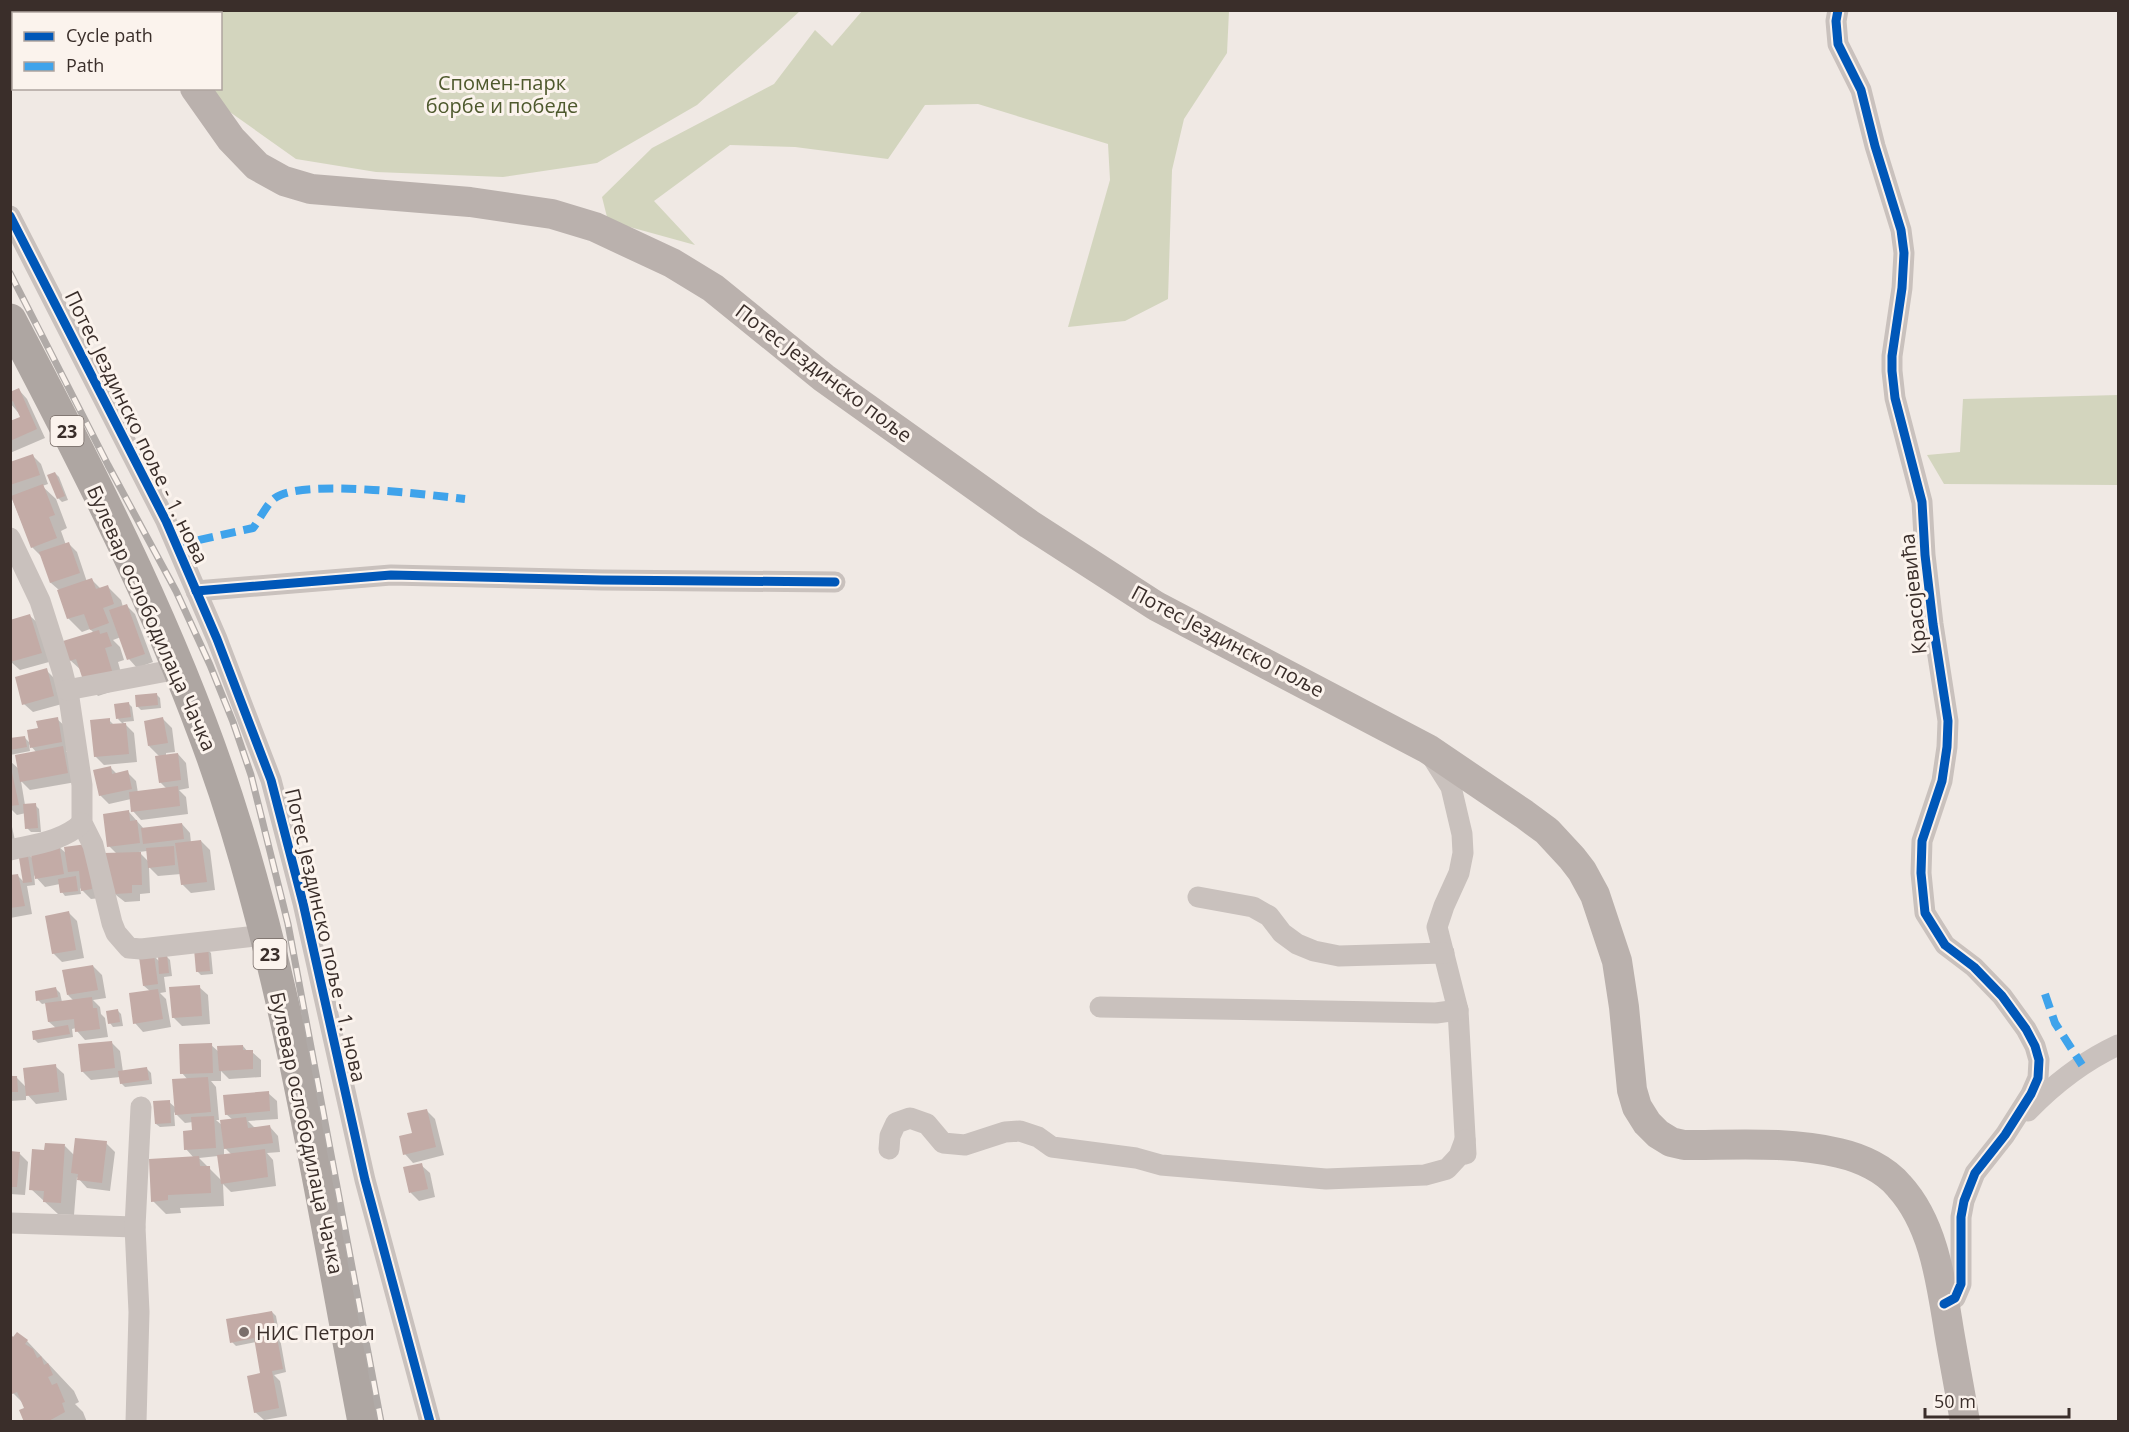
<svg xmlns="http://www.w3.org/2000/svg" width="2129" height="1432" viewBox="0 0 2129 1432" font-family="'Open Sans',sans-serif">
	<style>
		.green { fill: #d3d5be }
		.shadow { fill: #0003; fill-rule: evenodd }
		.building { fill: #c3aba6 }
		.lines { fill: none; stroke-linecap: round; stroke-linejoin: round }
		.street { stroke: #c9c1bd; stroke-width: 21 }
		.secondary { stroke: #bab1ad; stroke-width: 30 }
		.primary { stroke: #aea6a2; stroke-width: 33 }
		.rail-casing { stroke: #b0aaa7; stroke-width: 7 }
		.rail { stroke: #fbf3ed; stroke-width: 4.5; stroke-dasharray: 14; stroke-linecap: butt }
		.quiet { stroke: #3fa3eb; stroke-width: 8; stroke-dasharray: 15 8; stroke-linecap: butt }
		.cycleway-casing { stroke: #fbf3ed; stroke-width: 13 }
		.cycleway { stroke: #0057b8; stroke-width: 9 }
		.poi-dot { fill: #7a6f6b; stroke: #fbf3ed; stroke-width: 2 }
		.labels { text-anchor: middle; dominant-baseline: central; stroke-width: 6; stroke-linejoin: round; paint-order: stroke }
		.shield { fill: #fbf3ed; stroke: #746964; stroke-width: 1.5 }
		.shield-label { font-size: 18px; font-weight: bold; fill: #3a2e2a }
		.park-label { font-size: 20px; fill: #4e592d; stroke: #fbf3ed }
		.street-label { font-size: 20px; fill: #3a2e2a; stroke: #fbf3ed }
		.poi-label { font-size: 20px; fill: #3a2e2a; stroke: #fbf3ed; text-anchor: start }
	</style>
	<rect width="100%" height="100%" fill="#f0e9e4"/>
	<g class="green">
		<polygon points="163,11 800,11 697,105 597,163 503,177 376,172 296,159 227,110 212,89 220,88 220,14 164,13"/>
		<polygon points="862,11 1229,11 1227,53 1184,119 1172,170 1168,299 1125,321 1068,327 1110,180 1108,144 978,104 925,105 888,159 795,147 730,145 654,201 695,245 608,221 602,197 652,148 774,84 815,30 832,46"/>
		<polygon points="2118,395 2118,485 1944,484 1927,455 1960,452 1963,399"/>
	</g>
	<g class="shadow">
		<polygon points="19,390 27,399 45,438 10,453 10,422 22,417 10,403 10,393"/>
		<polygon points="33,456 41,464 48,484 42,486 56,499 67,528 61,531 66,545 69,544 77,552 87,582 92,580 101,589 108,587 121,600 123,607 126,605 135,614 153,662 137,668 129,659 121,637 113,640 120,647 124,660 118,662 125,687 98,696 85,682 82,671 70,660 94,633 90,629 82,632 68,618 59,590 51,583 43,558 32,547 10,494 10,463"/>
		<polygon points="55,473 59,477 68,500 62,502 58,498"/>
		<polygon points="30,616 39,624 49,662 20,670 11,662"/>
		<polygon points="46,670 55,679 62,704 33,712 24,704"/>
		<polygon points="156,694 160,698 161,708 141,710 137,706"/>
		<polygon points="128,703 132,707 134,721 123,722 134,733 137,762 104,765 95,756 109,720 114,725 123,724 118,719"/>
		<polygon points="57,719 66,727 69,751 66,751 71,757 76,782 30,790 21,781 25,805 35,805 39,809 41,832 31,832 27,828 26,813 17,815 10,808 10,761 20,770 37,753 29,744 30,751 10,755 10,740 24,737 31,744 39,729"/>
		<polygon points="163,719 172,728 175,752 166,753 166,756 178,754 186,763 189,788 179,790 186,797 188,814 141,820 133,811 131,799 109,804 100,795 111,768 117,774 127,772 136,781 138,793 167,789 160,782 160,757 149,746"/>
		<path d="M129,812L144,829L182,824L190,833L191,843L201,841L210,850L215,890L191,893L182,884L181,874L158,876L149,867L150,893L140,894V901L125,902L116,895L107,887L117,854L109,846ZM147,851L148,861L139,852Z"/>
		<polygon points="10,818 16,845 10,847"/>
		<polygon points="58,846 67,854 86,846 100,898 91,899 80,888 81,894 65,896 62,892 60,884 45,887 34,875 35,885 27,886 32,914 10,918 10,877 18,876 24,882 27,852 33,859"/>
		<polygon points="69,913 77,921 84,958 62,962 53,953"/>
		<polygon points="207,949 211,953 213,974 201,975 197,971"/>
		<polygon points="154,956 160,962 166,956 170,960 172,976 164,977 166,992 160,993 166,999 171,1027 143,1032 135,1023 150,991 144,986"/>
		<polygon points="93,966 102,975 106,998 93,1000 100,1007 101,1014 105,1018 108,1037 85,1040 77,1031 76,1028 72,1029 73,1037 38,1043 34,1039 56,1028 49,1022 47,1003 42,1004 38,1000 56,989 60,993 62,1002 74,1001 68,995"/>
		<polygon points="199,987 208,995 210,1024 182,1026 173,1017"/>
		<polygon points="117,1010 121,1014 123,1026 113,1027 110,1023"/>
		<polygon points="111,1042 120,1051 123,1072 147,1069 151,1073 152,1084 125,1087 121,1083 120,1077 91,1080 82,1071"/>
		<path d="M211,1045L219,1052L243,1046L248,1052H252L261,1060V1077L229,1079L221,1071V1081H211L216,1087L219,1120H216L223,1126L233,1120L226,1114L268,1093L277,1101L278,1119L248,1121L254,1127H270L278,1136L280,1152L267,1153L273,1160L276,1186L231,1192L223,1184L224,1206L180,1208L181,1213L166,1214L153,1201L194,1158L186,1149L194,1132L193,1122L185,1123L174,1112L175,1126L160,1127L156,1124L169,1102L176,1108L188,1080L182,1073ZM224,1147L232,1155L224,1156ZM218,1156L221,1180L199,1158Z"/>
		<polygon points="55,1066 64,1074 67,1100 36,1104 26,1093 26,1100 10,1101 10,1070 13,1078 17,1078 27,1088"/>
		<polygon points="426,1110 435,1119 444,1155 413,1163 405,1154"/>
		<polygon points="106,1143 115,1152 110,1191 87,1188 77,1177 74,1215 58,1214 31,1189 65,1146 74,1155"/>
		<polygon points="10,1153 20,1154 28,1162 25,1195 10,1194"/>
		<polygon points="421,1165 430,1173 435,1197 419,1201 411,1193 405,1168"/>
		<polygon points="272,1312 276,1316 286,1372 274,1375 280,1381 287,1416 264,1420 255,1412 263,1374 256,1342 236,1346 232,1342"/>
		<polygon points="10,1334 14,1338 27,1341 74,1391 79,1402 75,1404 83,1412 87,1422 26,1422 24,1404 10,1390"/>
	</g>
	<g class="building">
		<polygon points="19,388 37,429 10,441 10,421 20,417 13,401 10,402 10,392"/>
		<polygon points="33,454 40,475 10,485 10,462"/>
		<polygon points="55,472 65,496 57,499 47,475"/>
		<polygon points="43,484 55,515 49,517 57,538 31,548 11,496"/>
		<polygon points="69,542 80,573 50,583 39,552"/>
		<polygon points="92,578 96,589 108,585 114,604 103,608 109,623 90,630 84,614 67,619 57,590"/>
		<polygon points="127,604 145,654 127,660 109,610"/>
		<polygon points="30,614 42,653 10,662 10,620"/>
		<polygon points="99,630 100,634 107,632 112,646 105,648 113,674 84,683 76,659 69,661 63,641"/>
		<polygon points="47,668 54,696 22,705 15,677"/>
		<polygon points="157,693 158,705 136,707 135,695"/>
		<polygon points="129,702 131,717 116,719 114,704"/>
		<polygon points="58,717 62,742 30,748 27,730 38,728 36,721"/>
		<polygon points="163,717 168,743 148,746 144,721"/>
		<polygon points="110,718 110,724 126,723 129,754 94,757 90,720"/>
		<polygon points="25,736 27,747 10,750 10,738"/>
		<polygon points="63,746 68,773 20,782 15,755"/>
		<polygon points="178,753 181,780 159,783 155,756"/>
		<polygon points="10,763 19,805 10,806"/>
		<polygon points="111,766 112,774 128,770 132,789 99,796 93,770"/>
		<polygon points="178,786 180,806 131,812 129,792"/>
		<polygon points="36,803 38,828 25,829 23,804"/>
		<polygon points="129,810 130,821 137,820 140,843 107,847 103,814"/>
		<polygon points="182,823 184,839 143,844 141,828"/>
		<polygon points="201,840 207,882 181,885 175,843"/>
		<polygon points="59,844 64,874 35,879 30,849"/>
		<polygon points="87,844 92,889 81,891 79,871 68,872 64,847"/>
		<polygon points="174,846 175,865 148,868 146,848"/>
		<polygon points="27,850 32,882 23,883 18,852"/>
		<polygon points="141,852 142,885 132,885 132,893 115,894 114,887 106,887 104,853"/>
		<polygon points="18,874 25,906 10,908 10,875"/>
		<polygon points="76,876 78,891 60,893 58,879"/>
		<polygon points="69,911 76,950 52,954 45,916"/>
		<polygon points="208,947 210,971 196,972 194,949"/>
		<polygon points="154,955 158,984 143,986 139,957"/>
		<polygon points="167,955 169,973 159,974 158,956"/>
		<polygon points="93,965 98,990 67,995 62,970"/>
		<polygon points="200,985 202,1016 172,1018 169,987"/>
		<polygon points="56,987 58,997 36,1001 35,991"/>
		<polygon points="158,989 163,1019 133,1024 129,993"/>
		<polygon points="92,997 93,1008 97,1008 100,1029 75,1032 74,1019 48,1022 45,1003"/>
		<polygon points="118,1009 120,1022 108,1024 106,1011"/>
		<polygon points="68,1025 70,1034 33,1040 32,1031"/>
		<polygon points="112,1041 115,1068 81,1072 78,1044"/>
		<polygon points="212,1043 213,1073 180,1074 179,1044"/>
		<polygon points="243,1045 243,1050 253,1050 253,1069 219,1071 217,1046"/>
		<polygon points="56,1064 59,1092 26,1096 23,1068"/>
		<polygon points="147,1067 149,1080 120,1084 118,1071"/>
		<polygon points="10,1076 17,1076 18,1092 10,1092"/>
		<polygon points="208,1077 211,1112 175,1115 172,1079"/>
		<polygon points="269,1091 270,1111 225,1115 223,1095"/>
		<polygon points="170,1100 171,1123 155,1124 153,1101"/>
		<polygon points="427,1109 436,1147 403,1155 399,1136 412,1133 407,1113"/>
		<polygon points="214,1116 216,1148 184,1150 183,1131 192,1130 191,1117"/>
		<polygon points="246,1117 248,1128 270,1125 273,1143 224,1149 220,1120"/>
		<polygon points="75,1138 107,1141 102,1183 77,1180 78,1174 71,1173"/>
		<polygon points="45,1143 65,1144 61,1203 43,1202 44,1191 29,1190 32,1149 44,1150"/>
		<polygon points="265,1149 268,1177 221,1184 217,1155"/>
		<polygon points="10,1151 20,1152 17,1187 10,1187"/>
		<polygon points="199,1156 200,1166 210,1166 211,1193 168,1195 168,1200 151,1202 149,1159"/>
		<polygon points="422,1163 428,1189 409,1193 403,1167"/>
		<polygon points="272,1311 283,1369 272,1371 279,1408 254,1413 247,1376 260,1373 254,1338 230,1343 226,1319"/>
		<polygon points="17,1332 28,1340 25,1344 33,1349 37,1358 41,1356 44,1365 48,1363 53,1375 48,1377 52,1385 57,1383 65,1402 62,1403 65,1412 47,1422 24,1422 19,1410 24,1408 17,1392 12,1394 10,1391 10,1335 13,1337"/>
	</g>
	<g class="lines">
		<g class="street">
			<polyline points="1838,10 1836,21 1838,44 1861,90 1875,146 1901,230 1904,253 1902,288 1892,356 1892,371 1895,398 1922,502 1925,555 1933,624 1948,721 1947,747 1942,781 1922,841 1921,873 1925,913 1945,945 1974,967 2002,996 2026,1029 2035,1046 2039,1060 2038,1078 2031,1094 2005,1135 1975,1173 1964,1201 1961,1217 1961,1284 1955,1298 1944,1304"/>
			<polyline points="10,216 166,521 217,639 271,780 303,903 365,1180 430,1422"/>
			<polyline points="10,538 40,601 62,670 69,698 82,785 82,823 93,845 112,923 116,933 129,948 141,949 265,935"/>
			<polyline points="196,591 391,575 602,580 835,582"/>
			<polyline points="67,690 178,669"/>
			<polyline points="1431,755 1451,787 1462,834 1463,853 1459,873 1444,906 1437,927 1458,1010 1466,1154"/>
			<path d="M10,850C36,844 63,841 82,823"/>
			<polyline points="1198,897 1253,907 1269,916 1282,933 1297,944 1314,951 1339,956 1444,953"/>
			<polyline points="1100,1007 1436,1013 1458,1010"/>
			<path d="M2028,1111C2055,1083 2084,1061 2118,1045"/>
			<polyline points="889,1149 890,1136 896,1123 910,1118 927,1124 943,1143 965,1145 1005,1132 1020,1131 1038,1137 1052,1147 1136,1158 1161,1165 1326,1179 1425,1175 1447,1169 1459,1156 1465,1140"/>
			<polyline points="10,1223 135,1227"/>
			<polyline points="136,1422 139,1312 135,1227 141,1107"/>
		</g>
		<g class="secondary">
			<polyline points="145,10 146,14"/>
			<path d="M195,88L231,139L257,166L284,181L311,189L470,202L552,214L595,227L672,263L713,288L824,378L1029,524L1156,606L1428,749L1524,814L1547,831L1572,858L1582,871L1595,895L1617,961L1624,1007L1632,1090L1637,1107L1647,1123L1658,1134L1671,1142L1684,1145C1736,1145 1789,1141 1839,1153C1861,1158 1885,1169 1899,1186C1934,1224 1941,1282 1949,1331C1954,1361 1960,1391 1965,1422"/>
		</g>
		<path class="primary" d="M10,320C96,483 182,650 236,827C295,1021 326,1223 364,1422"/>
		<defs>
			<polyline id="rail" points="10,273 108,465 176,591 210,665 233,722 251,775 288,924 381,1422"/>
		</defs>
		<use href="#rail" class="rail-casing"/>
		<use href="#rail" class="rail"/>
		<g class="quiet">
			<path d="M176,545L253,528C260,519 266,505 275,498C303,478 428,495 465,499"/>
			<polyline points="2045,994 2055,1023 2082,1065"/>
		</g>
		<defs>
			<g id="cycleway">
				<polyline points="1838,10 1836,21 1838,44 1861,90 1875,146 1901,230 1904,253 1902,288 1892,356 1892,371 1895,398 1922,502 1925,555 1933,624 1948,721 1947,747 1942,781 1922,841 1921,873 1925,913 1945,945 1974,967 2002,996 2026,1029 2035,1046 2039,1060 2038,1078 2031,1094 2005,1135 1975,1173 1964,1201 1961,1217 1961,1284 1955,1298 1944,1304"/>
				<polyline points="10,216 166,521 217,639 271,780 303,903 365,1180 430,1422"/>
				<polyline points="196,591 391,575 602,580 835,582"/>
			</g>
		</defs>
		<use href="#cycleway" class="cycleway-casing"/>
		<use href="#cycleway" class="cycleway"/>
	</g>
	<circle class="poi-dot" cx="244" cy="1332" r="6"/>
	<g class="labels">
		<g class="shield">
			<rect x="50.5" y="416" width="33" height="30" rx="4.5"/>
			<rect x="253.5" y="939" width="33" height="30" rx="4.5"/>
		</g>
		<g class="shield-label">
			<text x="67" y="431">23</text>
			<text x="270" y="954">23</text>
		</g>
		<g class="park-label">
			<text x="502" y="82">Спомен-парк<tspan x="502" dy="23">борбе и победе</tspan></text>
		</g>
		<g class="street-label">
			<text transform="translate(824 373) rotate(37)">Потес Јездинско поље</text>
			<text transform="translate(137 427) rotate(64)">Потес Јездинско поље - 1. нова</text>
			<text transform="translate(1913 594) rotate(-96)">Красојевића</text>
			<text transform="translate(152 618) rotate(66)">Булевар ослободилаца Чачка</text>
			<text transform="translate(1228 641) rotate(28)">Потес Јездинско поље</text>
			<text transform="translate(326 935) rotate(77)">Потес Јездинско поље - 1. нова</text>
			<text transform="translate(307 1133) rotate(78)">Булевар ослободилаца Чачка</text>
		</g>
		<g class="poi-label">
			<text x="256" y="1332">НИС Петрол</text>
		</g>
	</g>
	<rect width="2129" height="1432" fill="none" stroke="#3a2e2a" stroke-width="24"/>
	<rect x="12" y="12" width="210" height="78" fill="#fbf3ed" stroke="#aea49f" stroke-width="1.5"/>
	<rect x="24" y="32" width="30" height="9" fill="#0057b8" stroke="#aea49f" stroke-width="1.5"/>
	<text x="66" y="42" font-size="18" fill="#3a2e2a">Cycle path</text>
	<rect x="24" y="62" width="30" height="9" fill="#3fa3eb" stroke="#aea49f" stroke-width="1.5"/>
	<text x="66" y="72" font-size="18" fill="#3a2e2a">Path</text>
	<path d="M1925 1408v9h144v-9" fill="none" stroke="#3a2e2a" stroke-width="3"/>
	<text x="1934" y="1408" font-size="18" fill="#3a2e2a" stroke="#fbf3ed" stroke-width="4.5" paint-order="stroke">50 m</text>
</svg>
